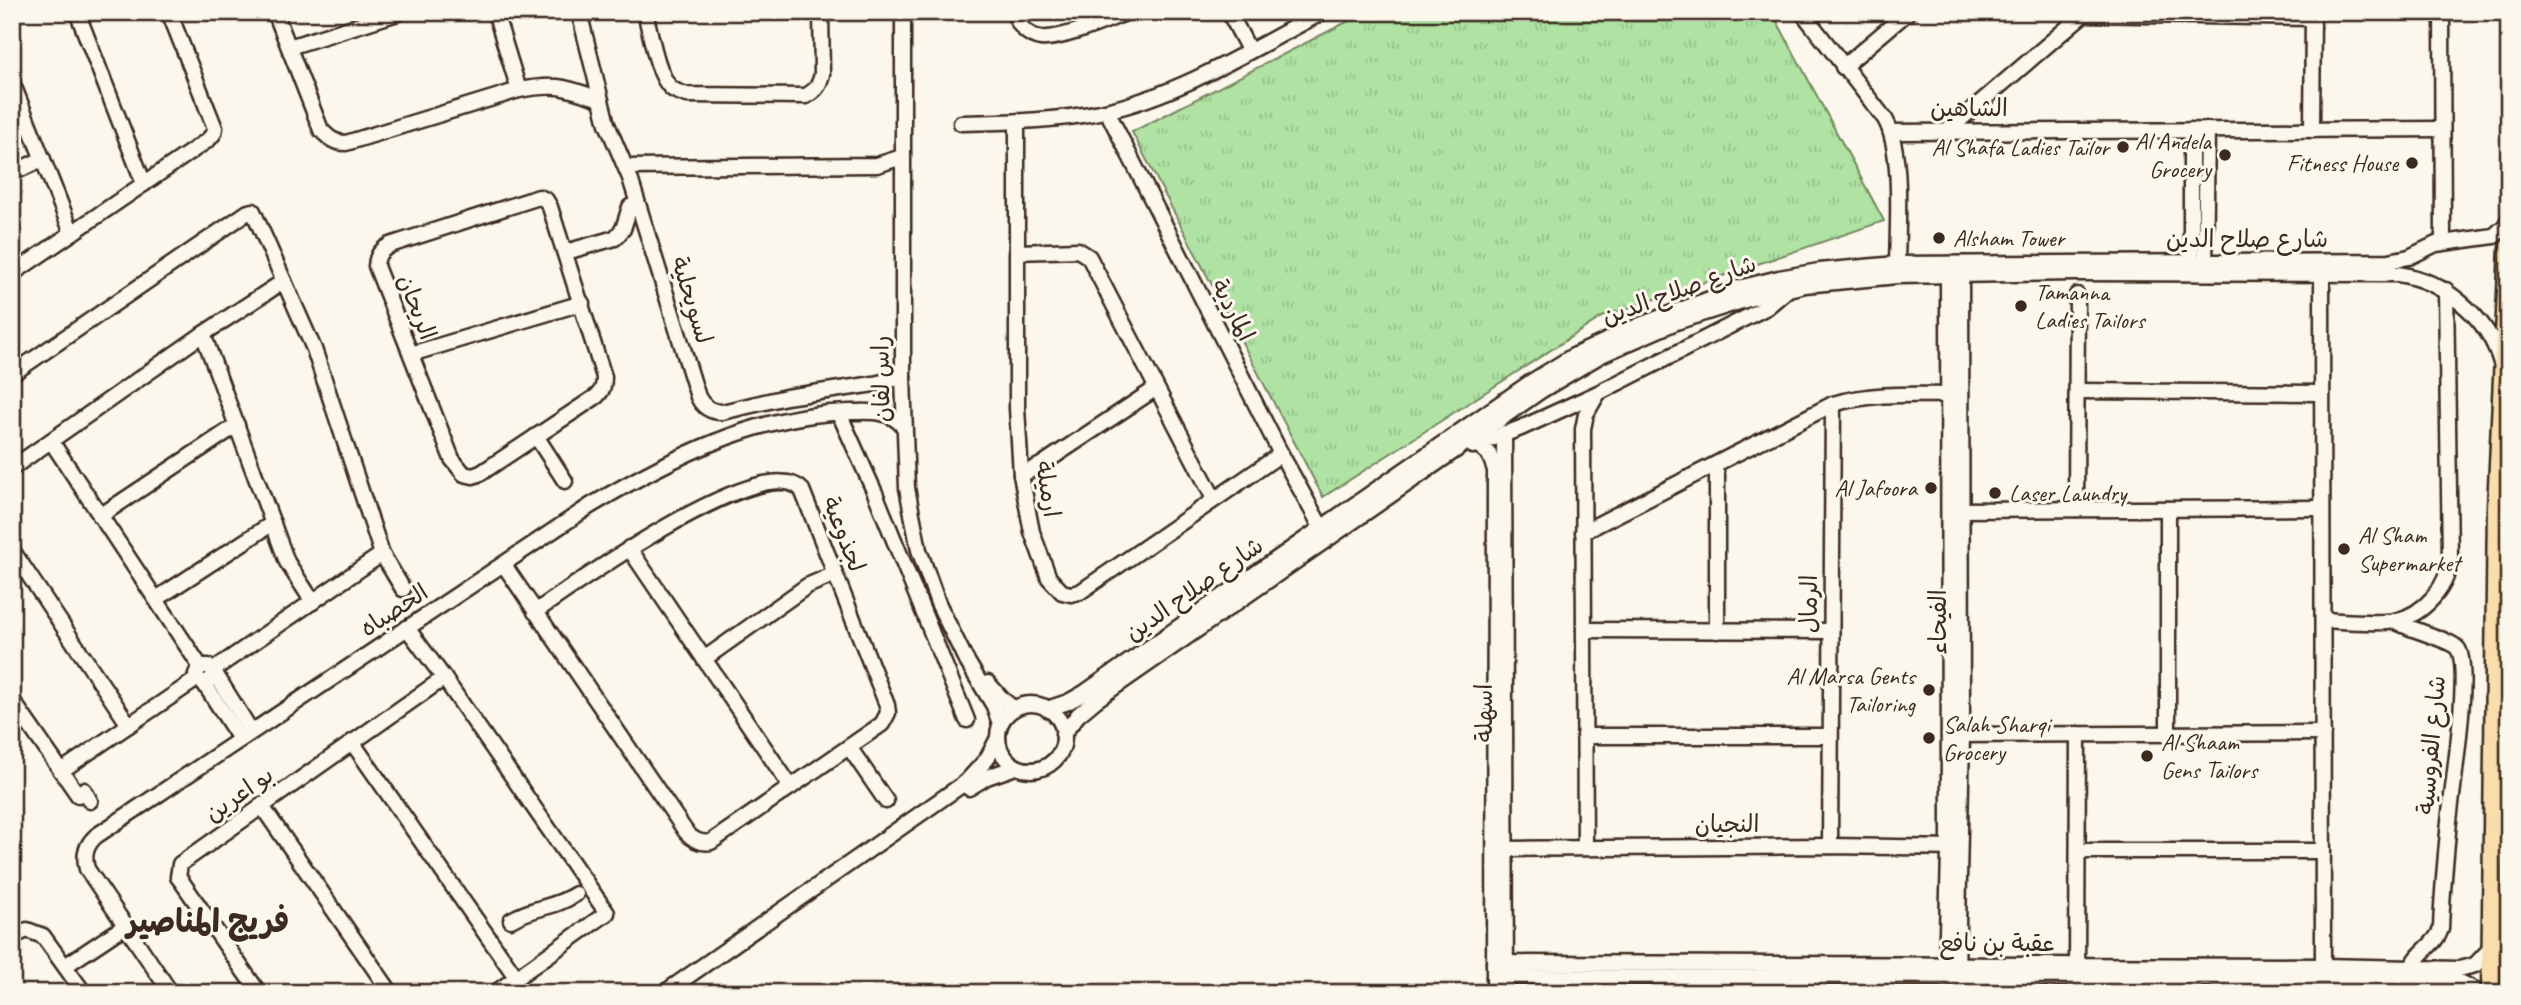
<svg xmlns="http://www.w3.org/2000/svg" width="2521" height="1005" viewBox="0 0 2521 1005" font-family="Caveat,'Playpen Sans Arabic',sans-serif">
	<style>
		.park { fill: url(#park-tufts); stroke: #758660; stroke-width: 2 }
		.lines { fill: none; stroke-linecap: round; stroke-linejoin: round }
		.minor-casing { stroke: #3b2a1e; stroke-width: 19 }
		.major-casing { stroke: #3b2a1e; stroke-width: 23 }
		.minor { stroke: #fbf7ec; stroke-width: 14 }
		.major { stroke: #f9ddab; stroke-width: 18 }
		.poi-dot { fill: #3b2a1e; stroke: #fbf7ec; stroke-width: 2.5 }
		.labels { text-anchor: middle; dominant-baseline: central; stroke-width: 6; stroke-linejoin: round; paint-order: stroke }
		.street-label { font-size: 24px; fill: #3b2a1e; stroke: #fbf7ec }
		.poi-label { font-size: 24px; fill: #3b2a1e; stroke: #fbf7ec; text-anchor: start }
		.district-label { font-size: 32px; font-weight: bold; fill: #3b2a1e; stroke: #fbf7ec }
	</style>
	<defs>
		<pattern id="park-tufts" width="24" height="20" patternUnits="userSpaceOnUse" patternTransform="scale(1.75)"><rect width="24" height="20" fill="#afe2a3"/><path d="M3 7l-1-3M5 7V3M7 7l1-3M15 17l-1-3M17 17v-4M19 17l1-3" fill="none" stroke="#97c28c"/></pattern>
	</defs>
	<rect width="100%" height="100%" fill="#fbf7ec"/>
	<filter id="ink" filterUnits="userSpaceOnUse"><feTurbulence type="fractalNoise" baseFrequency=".0143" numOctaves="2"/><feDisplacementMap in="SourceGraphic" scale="14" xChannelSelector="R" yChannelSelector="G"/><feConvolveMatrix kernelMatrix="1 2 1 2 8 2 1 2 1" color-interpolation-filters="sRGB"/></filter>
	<g filter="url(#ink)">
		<polygon class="park" points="1366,12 1772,12 1884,221 1602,317 1323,497 1132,132"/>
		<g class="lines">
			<defs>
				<g id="minor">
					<polyline points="77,12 144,184"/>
					<path d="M275,12L321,130C329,138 334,143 346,143L519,90C557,83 564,87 600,99"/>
					<polyline points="495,12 519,90"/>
					<path d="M579,12L607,124L630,178L698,397C703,407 711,412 722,412L786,397L874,384L903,377"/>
					<path d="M645,12C650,31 657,75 671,88C676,92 681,93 687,95L806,96C816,90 819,86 822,74L821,12"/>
					<polyline points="903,12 903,377 907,488 919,550 938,603 965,658 994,706 1000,724"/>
					<path d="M1014,12C1018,25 1027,36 1041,38C1062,40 1107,20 1128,12"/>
					<polyline points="1229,12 1249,50"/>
					<path d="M1802,12L1885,119C1904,152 1897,231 1897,271"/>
					<polyline points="2442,12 2443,242"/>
					<polyline points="12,13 14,12"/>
					<polyline points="2085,14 2313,18"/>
					<polyline points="289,47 401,12"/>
					<polyline points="1843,67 1908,12"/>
					<polyline points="12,82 72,233"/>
					<polyline points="1107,111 1281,454 1326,536"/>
					<polyline points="1017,122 1017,408 1021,475 1032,532 1049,578 1062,592 1071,594 1080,592 1281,454"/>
					<path d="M961,123C1009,122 1058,121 1105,111C1179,95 1256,47 1323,12"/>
					<polyline points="2191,130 2191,269"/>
					<polyline points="2312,130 2313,12"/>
					<polyline points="1947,131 2086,12"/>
					<polyline points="1892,132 2442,129"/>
					<polyline points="626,167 877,165 902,157"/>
					<polyline points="12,173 43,159"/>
					<path d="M539,197L546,200L550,207L604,377C604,385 603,390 597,396L481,473L473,476L464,474L452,459L376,266C377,255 380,251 390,245Z"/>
					<polyline points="566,252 615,238 623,229 630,207 637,204"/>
					<polyline points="1017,252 1078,250 1089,257 1214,499"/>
					<polyline points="2322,265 2323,973"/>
					<polyline points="2205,268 2207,130"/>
					<polyline points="12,274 208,140 214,133 215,128 169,12"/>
					<polyline points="203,334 287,562 313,602"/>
					<polyline points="411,354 582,303"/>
					<polyline points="12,374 248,212 253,211 314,349 382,554 403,589"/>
					<polyline points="2077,391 2322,393"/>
					<polyline points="839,413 875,493 967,720"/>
					<polyline points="1504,433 1506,993"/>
					<polyline points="536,436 565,481"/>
					<polyline points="51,441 200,666"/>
					<polyline points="1477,444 1489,454 1495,470 1494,993"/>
					<polyline points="1473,446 1521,428 1598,393 1767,307 1786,291"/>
					<polyline points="1713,466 1717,475 1717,631"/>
					<polyline points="12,468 203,334 284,281"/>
					<polyline points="1021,475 1041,465 1155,389"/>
					<polyline points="2076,509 2077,295"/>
					<polyline points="1953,510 2322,508"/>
					<polyline points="100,516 237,425"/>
					<path d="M1583,532L1833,404C1874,392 1914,395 1956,395"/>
					<polyline points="629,548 791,787"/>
					<polyline points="12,550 129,725"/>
					<path d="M504,565L686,832C693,840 700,844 711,842L882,724L888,713L887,705L802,490C764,448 573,586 535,612"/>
					<polyline points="156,599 273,523"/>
					<path d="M2323,620C2341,621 2379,624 2395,621C2425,614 2449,586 2450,557L2446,290"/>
					<path d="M2395,621C2410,630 2452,640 2458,649C2472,670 2450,800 2448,832C2445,864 2442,896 2441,929C2436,945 2418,951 2412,967"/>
					<polyline points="407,628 444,678 607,913 495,993"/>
					<polyline points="1584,630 1831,631"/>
					<polyline points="704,659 807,586 835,574"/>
					<polyline points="213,670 382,554"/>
					<polyline points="214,674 212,679 204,683 197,679 196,674 200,666 209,666 213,670 251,731"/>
					<polyline points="204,683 240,739"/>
					<polyline points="988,683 1002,699 1014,709"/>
					<polyline points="12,700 78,795 84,790 90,801"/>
					<circle cx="1031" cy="737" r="33"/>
					<polyline points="1047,709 1068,702 1084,693 1531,382 1573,356 1640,325 1739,288 1779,278 1819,271 1897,264 2389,261 2409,257 2436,244 2494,236 2505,226 2509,219"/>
					<path d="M1063,734L1078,715L1096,700L1542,390L1601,355L1676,322L1748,299L1805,285L1897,276L2076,273L2398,274C2444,281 2488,316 2501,363"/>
					<polyline points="2168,734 2168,509"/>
					<polyline points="1954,735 2323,733"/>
					<polyline points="1584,736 1830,736"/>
					<polyline points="352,742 516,977"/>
					<polyline points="849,747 886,801"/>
					<polyline points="61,771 197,679"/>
					<polyline points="969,788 987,777 1016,767"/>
					<polyline points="261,805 391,993"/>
					<polyline points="1830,846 1833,404"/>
					<polyline points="1585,848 1583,429 1586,414 1598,393"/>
					<polyline points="1499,849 1830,846 1958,848"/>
					<polyline points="2078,851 2323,851"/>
					<path d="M511,920C534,906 553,909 576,894"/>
					<polyline points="12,937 27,930 43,936 84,993"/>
					<polyline points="1494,963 2323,966 2459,969 2475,965 2491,948"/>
					<polyline points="65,966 125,926"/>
					<polyline points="1946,974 1949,851 1948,269"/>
					<polyline points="1957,974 1962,735 1961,267"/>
					<polyline points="2077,974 2078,734"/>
					<path d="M1494,977L2430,979C2447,980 2465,980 2477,993"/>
					<polyline points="1569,978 1569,993"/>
					<path d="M171,993L87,869C83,855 86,845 96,836L590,506C669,459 756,414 850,412C872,412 889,409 904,427"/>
					<polyline points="259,993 182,882 178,877 180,864 444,678"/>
					<polyline points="664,993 966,782 987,759 998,738"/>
					<polyline points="1717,993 1717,978"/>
				</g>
				<polyline id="major" points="2491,993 2497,507 2509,248"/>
			</defs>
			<use href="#minor" class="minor-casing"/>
			<use href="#major" class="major-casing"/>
			<use href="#minor" class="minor"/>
			<use href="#major" class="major"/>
		</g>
	</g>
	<g class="poi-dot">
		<circle cx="2123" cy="147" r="7"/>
		<circle cx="2225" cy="155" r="7"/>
		<circle cx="2412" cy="163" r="7"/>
		<circle cx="1939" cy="238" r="7"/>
		<circle cx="2021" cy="306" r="7"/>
		<circle cx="1931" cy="488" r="7"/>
		<circle cx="1995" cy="493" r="7"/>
		<circle cx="2344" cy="549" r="7"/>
		<circle cx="1929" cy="690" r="7"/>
		<circle cx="1929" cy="738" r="7"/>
		<circle cx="2147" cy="756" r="7"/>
	</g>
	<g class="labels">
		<g class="street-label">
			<text x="1969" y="108">الشاهين</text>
			<text x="2247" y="239">شارع صلاح الدين</text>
			<text transform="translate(1679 290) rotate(-20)">شارع صلاح الدين</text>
			<text transform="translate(692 300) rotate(73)">لسويحلية</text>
			<text transform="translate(417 307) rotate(69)">الريحان</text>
			<text transform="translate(1233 310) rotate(63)">الماردية</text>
			<text transform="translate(881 379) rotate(-91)">راس لفان</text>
			<text transform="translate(1048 489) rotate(81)">ارميلة</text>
			<text transform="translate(844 534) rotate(69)">لجذوعية</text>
			<text transform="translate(1194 589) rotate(-35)">شارع صلاح الدين</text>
			<text transform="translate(1809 604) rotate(-90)">الرمال</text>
			<text transform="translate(394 610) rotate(-33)">الحصباه</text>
			<text transform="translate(1938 622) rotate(-90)">الفيحاء</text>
			<text transform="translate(1484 713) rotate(-90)">اسهلة</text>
			<text transform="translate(2431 745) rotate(-85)">شارع الفروسية</text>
			<text transform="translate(239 794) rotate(-35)">بو اعرين</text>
			<text x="1727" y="824">النجيان</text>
			<text x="1997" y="943">عقبة بن نافع</text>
		</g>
		<g class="poi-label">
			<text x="2211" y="141" text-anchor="end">Al Andela<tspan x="2211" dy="28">Grocery</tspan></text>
			<text x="2109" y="147" text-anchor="end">Al Shafa Ladies Tailor</text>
			<text x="2398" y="163" text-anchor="end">Fitness House</text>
			<text x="1953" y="238">Alsham Tower</text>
			<text x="2035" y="292">Tamanna<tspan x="2035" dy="28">Ladies Tailors</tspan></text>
			<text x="1917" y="488" text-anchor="end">Al Jafoora</text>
			<text x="2009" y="493">Laser Laundry</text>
			<text x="2358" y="535">Al Sham<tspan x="2358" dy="28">Supermarket</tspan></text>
			<text x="1915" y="676" text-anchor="end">Al Marsa Gents<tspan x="1915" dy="28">Tailoring</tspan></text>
			<text x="1943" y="724">Salah Sharqi<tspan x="1943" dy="28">Grocery</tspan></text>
			<text x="2161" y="742">Al Shaam<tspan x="2161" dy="28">Gens Tailors</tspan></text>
		</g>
		<g class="district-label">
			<text x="208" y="921">فريج المناصير</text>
		</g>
	</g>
	<rect width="2521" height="1005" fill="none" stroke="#fbf7ec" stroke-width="42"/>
	<rect x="21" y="21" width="2479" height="963" fill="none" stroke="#3b2a1e" stroke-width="2.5" filter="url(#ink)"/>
</svg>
